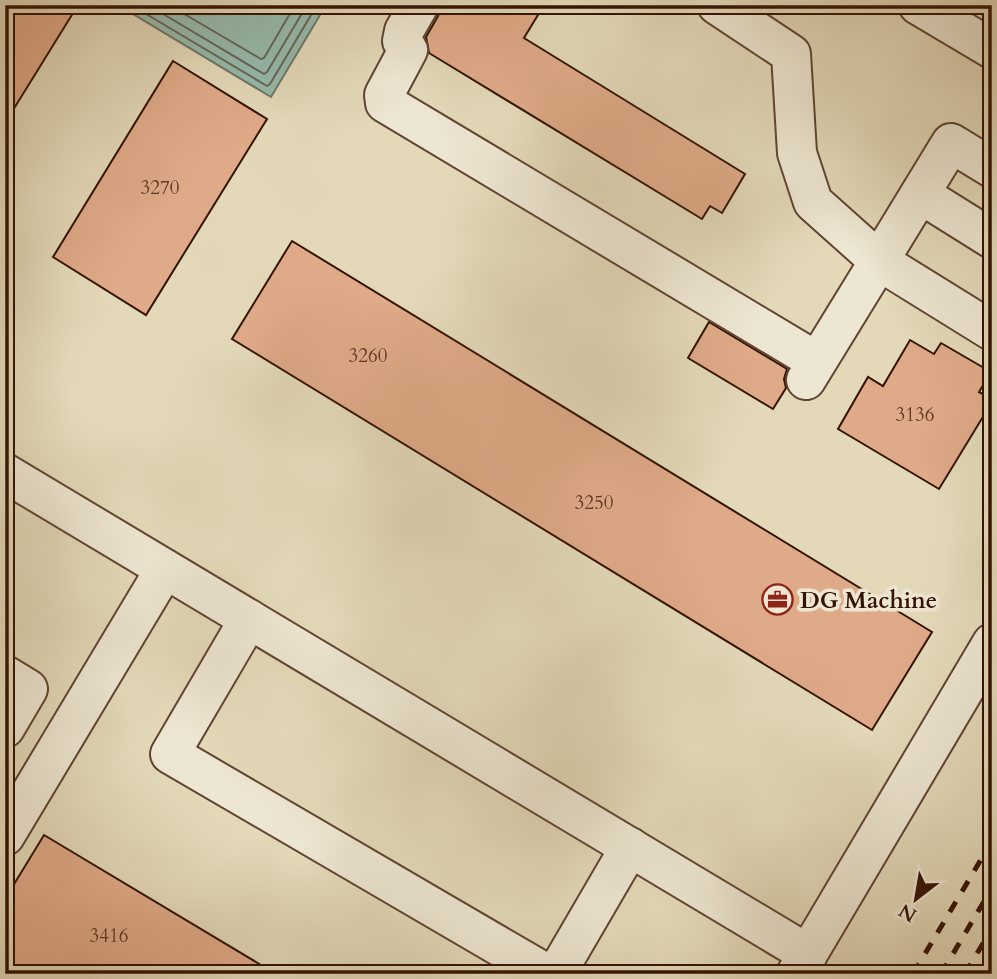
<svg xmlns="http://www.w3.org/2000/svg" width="997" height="979" viewBox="0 0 997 979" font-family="Cardo,serif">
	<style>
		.water { fill: #96baac; stroke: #6f7769; stroke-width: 2 }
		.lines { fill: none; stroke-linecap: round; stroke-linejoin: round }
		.shore { stroke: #656658; stroke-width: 2 }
		.building { fill: #dfaa88; stroke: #341304; stroke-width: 2 }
		.minor-casing { stroke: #604431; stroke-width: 42 }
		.minor { stroke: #ede6d2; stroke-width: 38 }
		.rail { stroke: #341304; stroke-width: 5; stroke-dasharray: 12 12; stroke-linecap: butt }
		.labels { text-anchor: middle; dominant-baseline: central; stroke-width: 7; stroke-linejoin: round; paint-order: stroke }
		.number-label { font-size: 19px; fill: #5f3925 }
		.poi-label { font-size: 23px; font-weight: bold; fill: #341304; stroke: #ede6d2; text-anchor: start }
	</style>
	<rect width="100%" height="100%" fill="#e3d9b9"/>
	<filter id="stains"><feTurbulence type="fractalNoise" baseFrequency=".00286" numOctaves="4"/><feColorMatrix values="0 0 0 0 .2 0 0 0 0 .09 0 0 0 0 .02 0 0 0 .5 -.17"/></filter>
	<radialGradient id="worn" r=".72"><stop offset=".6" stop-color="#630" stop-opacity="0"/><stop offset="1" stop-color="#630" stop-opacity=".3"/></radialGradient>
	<polygon class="water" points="118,5 326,5 271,97"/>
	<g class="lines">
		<g class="shore">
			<polyline points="131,5 267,86 270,84 317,5"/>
			<polyline points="148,5 264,74 267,72 307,5"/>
			<polyline points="169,5 261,59 264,58 295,5"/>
		</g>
	</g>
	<g class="building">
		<polygon points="5,5 78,5 5,123"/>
		<polygon points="441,5 544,5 524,38 745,174 722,213 710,206 702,219 429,53 426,37 438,16"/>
		<polygon points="173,61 267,119 146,315 53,257"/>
		<polygon points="292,241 932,632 872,730 232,339"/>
		<polygon points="709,322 787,369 784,379 786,388 773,409 688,358"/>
		<polygon points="910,340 934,354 941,343 991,372 979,392 992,399 992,402 939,489 838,429 868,377 883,386"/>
		<polygon points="44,835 276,974 5,974 5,899"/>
	</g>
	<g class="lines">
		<defs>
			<g id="minor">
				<polyline points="419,5 404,31 402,41 408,50 384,95 385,103 816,361"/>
				<polyline points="717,5 791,54 797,153 813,202 879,261 806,380"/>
				<polyline points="918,5 992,49"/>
				<polyline points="992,168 951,143 879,261 992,331"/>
				<polyline points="920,194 992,239"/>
				<polyline points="5,473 808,954"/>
				<polyline points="249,619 170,754 547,974"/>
				<polyline points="5,675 28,689 5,728"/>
				<polyline points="5,836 165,569"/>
				<polyline points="556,974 630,847"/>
				<polyline points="796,974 992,643"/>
			</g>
		</defs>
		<use href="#minor" class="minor-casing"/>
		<use href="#minor" class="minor"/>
		<g class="rail">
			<polyline points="913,974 992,841"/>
			<polyline points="941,974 992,888"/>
			<polyline points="965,974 992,928"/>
		</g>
	</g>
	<defs>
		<symbol id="office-ring" viewBox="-11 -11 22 22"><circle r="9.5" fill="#ede6d2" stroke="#8f2418" stroke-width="1.5"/><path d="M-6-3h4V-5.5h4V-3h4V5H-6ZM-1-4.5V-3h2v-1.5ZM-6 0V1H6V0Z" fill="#8f2418"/></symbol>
	</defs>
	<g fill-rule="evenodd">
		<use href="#office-ring" x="760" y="582" width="35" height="35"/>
	</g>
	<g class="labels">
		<g class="number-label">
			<text x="160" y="188">3270</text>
			<text x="368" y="356">3260</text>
			<text x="915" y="415">3136</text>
			<text x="594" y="503">3250</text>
			<text x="109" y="936">3416</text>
		</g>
		<g class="poi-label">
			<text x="800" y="600">DG Machine</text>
		</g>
	</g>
	<rect width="997" height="979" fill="none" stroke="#e3d9b9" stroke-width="28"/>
	<rect x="7" y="7" width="983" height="965" fill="none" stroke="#341304" stroke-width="3.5"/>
	<rect x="14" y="14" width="969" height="951" fill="none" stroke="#341304" stroke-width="2"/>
	<g transform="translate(916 899) rotate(211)" stroke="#ede6d2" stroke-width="5" paint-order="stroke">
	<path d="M0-5L12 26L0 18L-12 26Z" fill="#341304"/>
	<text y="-10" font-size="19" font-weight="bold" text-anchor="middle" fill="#341304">N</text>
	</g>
	<rect width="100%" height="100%" filter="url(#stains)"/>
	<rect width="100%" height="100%" fill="url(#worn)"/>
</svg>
